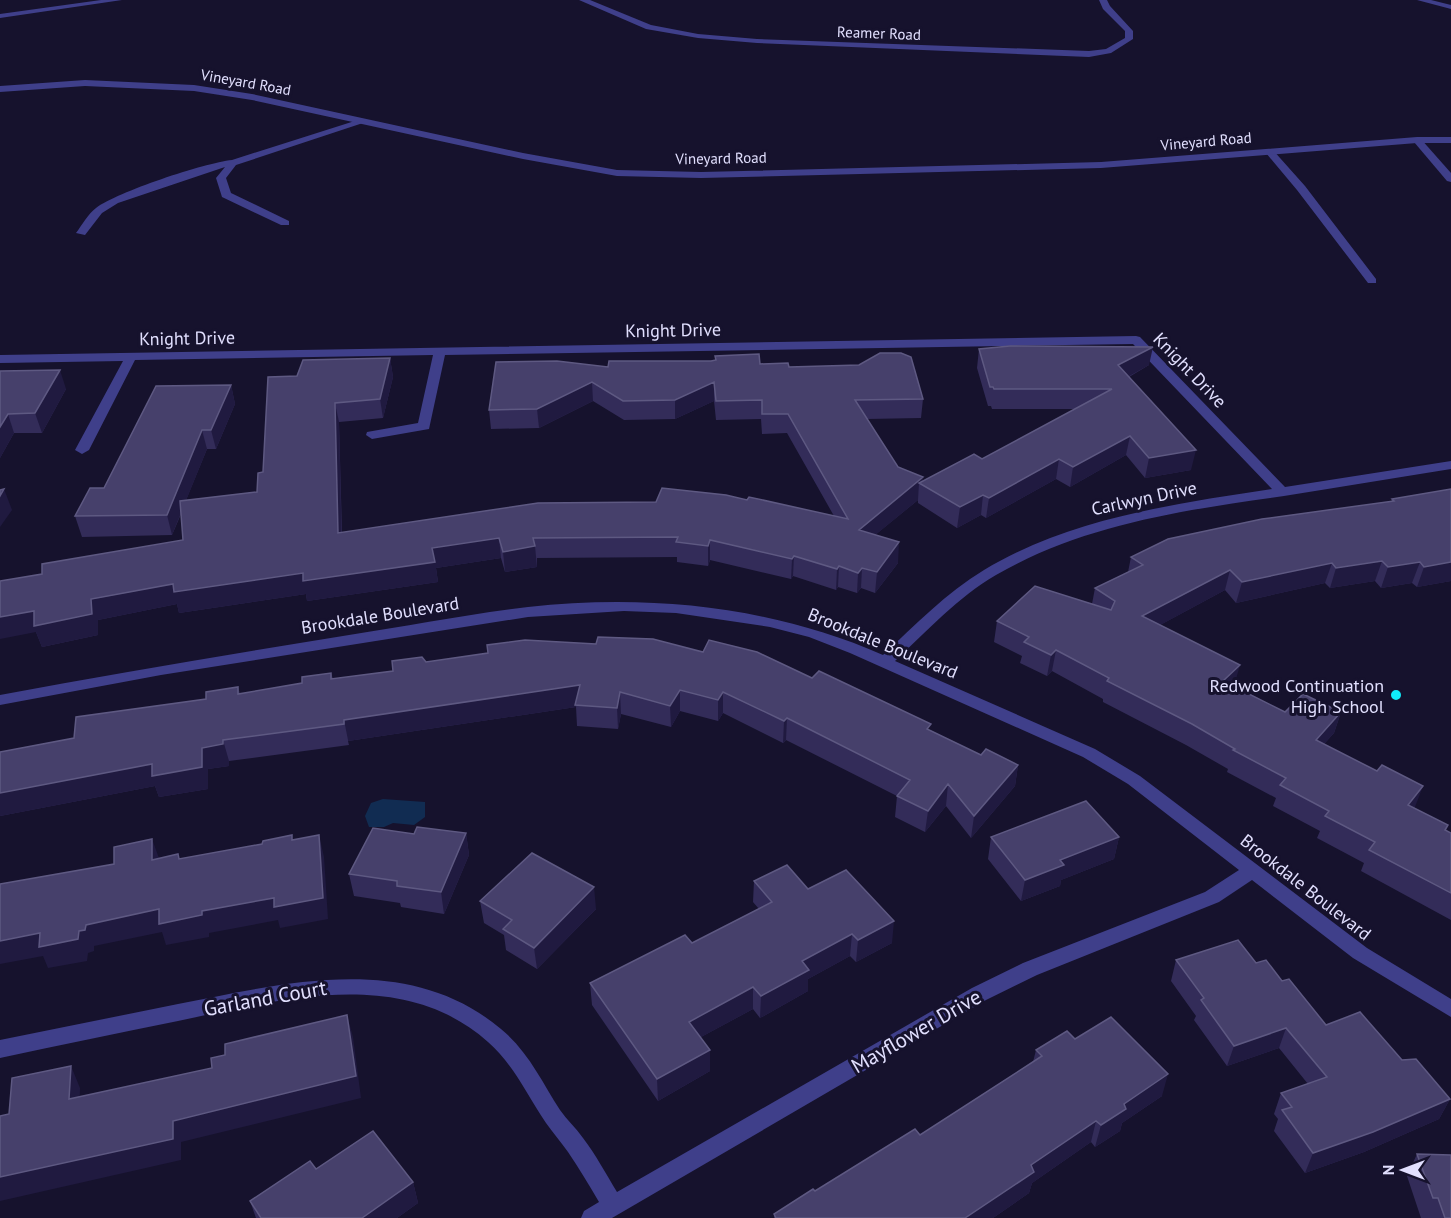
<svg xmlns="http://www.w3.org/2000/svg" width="1451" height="1218" viewBox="0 0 1451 1218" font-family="'PT Sans',sans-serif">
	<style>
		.water { fill: #112c52 }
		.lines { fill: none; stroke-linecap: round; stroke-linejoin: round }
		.service { fill: #3f3f8a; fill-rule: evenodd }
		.minor { fill: #3f3f8a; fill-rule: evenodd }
		.wall { fill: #332c59 }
		.shaded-wall { fill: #201a40 }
		.building { fill: #46406b; stroke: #5e5982; stroke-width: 1.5 }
		.poi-dot { fill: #10ebf9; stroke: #16122d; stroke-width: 2 }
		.labels { text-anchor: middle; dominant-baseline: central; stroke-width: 6; stroke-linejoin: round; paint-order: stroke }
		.far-street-label { font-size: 15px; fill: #e1dffe; stroke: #16122d }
		.street-label { font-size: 18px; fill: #e1dffe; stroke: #16122d }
		.poi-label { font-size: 18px; fill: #e1dffe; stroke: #16122d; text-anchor: end }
		.near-street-label { font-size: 21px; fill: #e1dffe; stroke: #16122d }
	</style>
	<rect width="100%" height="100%" fill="#16122d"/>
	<polygon class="water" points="383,799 425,802 425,817 414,825 393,823 384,827 369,827 365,816 371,803"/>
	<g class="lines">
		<g class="service">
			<path d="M361,119L369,121L236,165L226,178L231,193L289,221V225H281L222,197L216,178L225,167L118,203L102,213L85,235L76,233C82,225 88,214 96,208C117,192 204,163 232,160Z"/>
			<polygon points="1414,138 1420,138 1451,173 1451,182 1447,181 1414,142"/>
			<polygon points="1266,149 1272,149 1305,186 1376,279 1376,283 1368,283 1297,190 1266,153"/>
		</g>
		<g class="minor">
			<polygon points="101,0 122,0 0,18 0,14"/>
			<polygon points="579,0 590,0 651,25 698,34 757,39 1089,51 1106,49 1125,38 1125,31 1103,9 1099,0 1107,0 1110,6 1133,31 1133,39 1111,53 1089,57 757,43 698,38 646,29"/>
			<polygon points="1417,0 1431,0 1451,5 1451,9"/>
			<polygon points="85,80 194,85 252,94 523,153 617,170 701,172 1101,162 1417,137 1451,137 1451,143 1417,143 1101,168 701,178 617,176 523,159 252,100 194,91 85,86 0,92 0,86"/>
			<path d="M1136,336L1140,337L1285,487L1451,461V469C1395,478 1340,487 1284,496C1185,510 1084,524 996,575C958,597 927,631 895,661L1095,749L1140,776L1367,948L1451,999V1017L1353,958L1252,880L1219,902L1037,975L986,1000L612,1218H581L584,1211L599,1202C589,1185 579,1168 568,1152C561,1142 553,1133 546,1123C527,1095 514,1065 488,1042C402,965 279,1000 178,1021C119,1033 59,1045 0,1058V1040C59,1028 119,1016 178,1004C286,983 408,951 501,1029C528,1051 542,1082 560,1110C567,1120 576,1128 583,1138C596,1155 606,1174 617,1192L972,988L1023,963L1205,892L1239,870L1128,784L1083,757L850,653L809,637L770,627L676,613L624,611L528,617L161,675L0,705V695C116,673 232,654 349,635C408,626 468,614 528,607C649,594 771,606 883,655C915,625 946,593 984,570C1071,518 1173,504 1272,489L1133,344L445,355L429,429L372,439L366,435L367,432L418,423L433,355L135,360L89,450L82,454L75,450L123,361L0,363V355Z"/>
		</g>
	</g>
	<g class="wall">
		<polygon points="979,349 1149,365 1129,377 1191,470 1145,478 1126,455 1070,487 1056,479 986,518 981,515 957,528 918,503 918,500 875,535 898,563 875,593 861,588 857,593 838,587 836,590 793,576 791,579 710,560 708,566 677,562 677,557 537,558 537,567 505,572 501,558 436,568 438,582 307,601 306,594 179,613 177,604 98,620 98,635 42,647 36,632 42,574 183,540 181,514 172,535 82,537 75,516 104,488 231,385 235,404 216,449 207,449 186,500 257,492 297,376 390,358 393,377 383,418 339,422 342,533 656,502 747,500 834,516 787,433 762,434 761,419 716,420 714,401 675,419 624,420 593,401 539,428 491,429 489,410 608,367 760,364 789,367 923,399 921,418 867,419 898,467 923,481 982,459 1077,409 992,409 991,406 988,406 977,368"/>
		<polygon points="0,371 66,389 42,433 14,433 0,458"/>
		<polygon points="1451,489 1451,581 1417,587 1412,583 1381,588 1375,581 1330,588 1325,583 1236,603 1225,590 1160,625 1234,686 1285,712 1341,712 1334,733 1324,744 1446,830 1451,833 1451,920 1361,871 1364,863 1317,838 1320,831 1273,806 1276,798 1227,772 1228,769 1186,745 1103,702 1103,699 1052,671 1047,676 1020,663 1022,656 994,642 997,621 1092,604 1095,588 1128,572 1131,557 1391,502 1392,499"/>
		<polygon points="426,662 812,678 930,730 981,755 1018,765 1015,786 971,838 946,806 925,832 895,817 897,796 786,740 783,743 723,713 718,721 680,711 671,727 621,714 618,729 577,726 576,707 348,741 349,745 229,761 229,766 208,769 208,789 159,797 155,786 0,816 0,752 74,738 206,699 238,687 240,694 302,683 331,673 333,679 393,671"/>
		<polygon points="466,833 469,855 444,914 401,907 400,903 354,896 349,874 414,834"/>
		<polygon points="991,837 1119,837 1114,859 1061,880 1060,886 1021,901 988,859"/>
		<polygon points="754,881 808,889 892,943 856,962 850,956 808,979 808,991 760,1018 753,1009 701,1037 710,1071 658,1101 592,1005 590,983 692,943 759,909 753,902"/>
		<polygon points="480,901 596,909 537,969 506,950 504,935 484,923"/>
		<polygon points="1176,960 1256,963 1282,981 1326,1025 1402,1060 1450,1099 1439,1119 1364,1152 1305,1173 1274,1131 1278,1119 1274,1114 1281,1093 1308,1084 1279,1048 1227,1066 1194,1020 1196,1016 1171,981"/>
		<polygon points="1075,1039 1162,1096 1122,1123 1120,1131 1095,1147 1091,1142 1032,1183 1029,1193 993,1218 774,1218 774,1214 920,1135 1033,1062 1036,1050"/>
		<polygon points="1417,1154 1451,1218 1421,1218 1407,1176"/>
		<polygon points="316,1169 413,1182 418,1203 397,1218 256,1218 250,1201"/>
	</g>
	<g class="shaded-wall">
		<polygon points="1153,347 1149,365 1115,384 1118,365"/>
		<polygon points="390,358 393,377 383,418 380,399"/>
		<polygon points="60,370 66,389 42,433 35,413"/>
		<polygon points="592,382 593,401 539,428 537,409"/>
		<polygon points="714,382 714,401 675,419 675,400"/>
		<polygon points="231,385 235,404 216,449 211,430"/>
		<polygon points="335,403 339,422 342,553 338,533"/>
		<polygon points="8,414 14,433 0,458 0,427"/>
		<polygon points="202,430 207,449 172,535 167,515"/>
		<polygon points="1130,436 1126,455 1070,487 1073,467"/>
		<polygon points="1196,450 1191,470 1145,478 1149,458"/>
		<polygon points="1059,459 1056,479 986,518 989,498"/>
		<polygon points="923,477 922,485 919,483 918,500 857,550 859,530"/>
		<polygon points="4,489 12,510 0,527 0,496"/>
		<polygon points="983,495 981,515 957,528 960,507"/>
		<polygon points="499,538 501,558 436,568 438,582 307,601 306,594 179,613 177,604 98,620 98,635 42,647 36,632 0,639 0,617 173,584 432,548"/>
		<polygon points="710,540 710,560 708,566 708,546"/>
		<polygon points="899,542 898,563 875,593 877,572"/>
		<polygon points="535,546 537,567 505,572 503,552"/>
		<polygon points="794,556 793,576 791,579 792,559"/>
		<polygon points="1382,561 1375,581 1330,588 1336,568"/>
		<polygon points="1420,562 1412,583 1381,588 1388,567"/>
		<polygon points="1451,562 1451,581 1417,587 1424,567"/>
		<polygon points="1332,563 1325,583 1236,603 1242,582"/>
		<polygon points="839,566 838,587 836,590 837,569"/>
		<polygon points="862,568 861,588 857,593 858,573"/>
		<polygon points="1230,570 1225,590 1138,637 1142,616"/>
		<polygon points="1056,650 1052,671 1047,676 1051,655"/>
		<polygon points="1240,665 1234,686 1223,681"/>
		<polygon points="580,685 576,707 348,741 349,745 344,720"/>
		<polygon points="680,690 680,711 671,727 670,706"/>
		<polygon points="620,692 621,714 618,729 617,708"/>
		<polygon points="723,692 723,713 718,721 718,700"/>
		<polygon points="1341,712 1334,733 1309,761 1316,740"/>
		<polygon points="787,718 786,740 783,743 784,721"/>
		<polygon points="223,740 229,761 229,766 208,769 208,789 159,797 155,786 0,816 0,793 202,748"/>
		<polygon points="1018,765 1015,786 971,838 974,816"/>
		<polygon points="948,784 946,806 925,832 928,811"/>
		<polygon points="1423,786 1415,807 1400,826 1408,805"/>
		<polygon points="466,833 469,855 444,914 441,892"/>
		<polygon points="319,835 324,857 328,919 280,928 278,920 209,933 209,937 166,945 162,932 94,946 94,951 88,953 87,961 48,968 43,956 0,964 0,941 86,925 159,909 202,911"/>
		<polygon points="1119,837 1114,859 1061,880 1060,886 1021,901 1025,880 1060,860"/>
		<polygon points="152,839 160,861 152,860"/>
		<polygon points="594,887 596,909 537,969 534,948"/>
		<polygon points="894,921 892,943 856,962 858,940"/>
		<polygon points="852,934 850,956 808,979 808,991 760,1018 761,996 802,961"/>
		<polygon points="753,987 753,1009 690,1043 689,1022"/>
		<polygon points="347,1015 353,1037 361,1098 181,1142 181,1160 0,1201 0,1177 173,1121"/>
		<polygon points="1286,1028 1279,1048 1227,1066 1234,1046"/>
		<polygon points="710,1050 710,1071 658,1101 657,1079"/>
		<polygon points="71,1066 80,1088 79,1120 69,1099"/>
		<polygon points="1168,1074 1162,1096 1122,1123 1120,1131 1095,1147 1101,1125 1124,1104"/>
		<polygon points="1450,1099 1439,1119 1364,1152 1305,1173 1313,1153"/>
		<polygon points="1096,1121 1091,1142 1032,1183 1029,1193 993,1218 965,1218 1031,1165"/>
		<polygon points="413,1182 418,1203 397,1218 362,1218"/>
	</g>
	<g class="building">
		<polygon points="1010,346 1153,347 1118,365 1196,450 1149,458 1130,436 1073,467 1059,459 989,498 983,495 960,507 919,483 974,454 982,459 1112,389 994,389 993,387 990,387 979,349"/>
		<polygon points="880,353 901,353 911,357 923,399 855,400 898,467 923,477 859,530 899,542 877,572 862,568 858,573 839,566 837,569 794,556 792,559 710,540 708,546 676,542 678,537 533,538 535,546 503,552 499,538 432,548 435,562 303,581 303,573 174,592 173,584 91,599 92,614 34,626 34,611 0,617 0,581 42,574 42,564 183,540 180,501 257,492 258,473 263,472 268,377 297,376 303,360 390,358 380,399 335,403 338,533 538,503 656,502 662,488 726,495 747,500 749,497 848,519 788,414 762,414 762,400 716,401 714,382 675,400 623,401 592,382 537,409 489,410 496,362 557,361 608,367 609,361 711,361 716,360 715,356 759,354 760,364 788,363 789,367 859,365"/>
		<polygon points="60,370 35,413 8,414 0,427 0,371"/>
		<polygon points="231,385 211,430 202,430 167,515 75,516 90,488 104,488 156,386"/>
		<polygon points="4,489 0,496 0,490"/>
		<polygon points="1451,489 1451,562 1424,567 1420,562 1388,567 1382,561 1336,568 1332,563 1242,582 1230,570 1142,616 1240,665 1223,681 1285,712 1303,694 1341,712 1316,740 1377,771 1382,765 1423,786 1408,805 1448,825 1445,830 1451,833 1451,893 1369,850 1375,842 1325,816 1329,811 1280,785 1286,778 1233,750 1235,749 1192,724 1107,681 1109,678 1056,650 1051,655 1024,642 1029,637 997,621 1035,586 1111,610 1115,601 1095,588 1143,565 1131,557 1168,539 1262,519 1394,501 1392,499"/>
		<polygon points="598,637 653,639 703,652 709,640 757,652 812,678 819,671 931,724 927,729 981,755 986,749 1018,765 974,816 948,784 928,811 897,796 910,780 787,718 784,721 723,692 718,700 680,690 670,706 620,692 617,708 575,705 580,685 344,720 344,724 223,740 223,744 202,748 202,767 152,776 152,764 0,793 0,752 74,738 76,717 206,699 206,692 238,687 238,694 302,683 302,677 331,673 331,679 393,671 392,661 422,657 426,662 488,653 487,645 525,640 596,644"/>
		<polygon points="1086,801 1119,837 1060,860 1064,865 1025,880 991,837"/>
		<polygon points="417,827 466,833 441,892 397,886 397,881 349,874 373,828 414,834"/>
		<polygon points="292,835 292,840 319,835 323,898 274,907 274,898 202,911 202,915 159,924 159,909 86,925 85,930 79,931 78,939 39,947 40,933 0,941 0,884 114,864 114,847 152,839 152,860 178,854 179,859 262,844 263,841"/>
		<polygon points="532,853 594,887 534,948 503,929 512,920 480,901"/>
		<polygon points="787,865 808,889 846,870 894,921 858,940 852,934 802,961 809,970 761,996 753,987 689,1022 710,1050 657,1079 590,983 685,935 692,943 772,902 754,881"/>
		<polygon points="1238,940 1256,963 1266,960 1282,981 1289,979 1326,1025 1360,1012 1402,1060 1416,1059 1450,1099 1373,1132 1313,1153 1282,1110 1292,1107 1281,1093 1327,1077 1286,1028 1234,1046 1201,1000 1204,998 1176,960"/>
		<polygon points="347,1015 356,1076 173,1121 173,1139 0,1177 0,1116 9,1114 12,1078 71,1066 69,1099 212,1068 211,1058 225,1055 225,1044"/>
		<polygon points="1111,1017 1168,1074 1124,1104 1126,1109 1101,1125 1096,1121 1031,1165 1034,1172 965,1218 776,1218 774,1214 813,1189 815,1191 915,1129 920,1135 1042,1056 1036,1050 1067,1031 1075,1039"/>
		<polygon points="373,1131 413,1182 362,1218 261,1218 250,1201 310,1161 316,1169"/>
		<polygon points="1417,1154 1451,1155 1451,1218 1445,1218 1438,1198 1433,1198"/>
	</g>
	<circle class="poi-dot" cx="1396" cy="695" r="6"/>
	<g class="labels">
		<g class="far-street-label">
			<text transform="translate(879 33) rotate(2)">Reamer Road</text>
			<text transform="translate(246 82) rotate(10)">Vineyard Road</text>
			<text transform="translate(1206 141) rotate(-5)">Vineyard Road</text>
			<text transform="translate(721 158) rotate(-1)">Vineyard Road</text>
		</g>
		<g class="street-label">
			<text transform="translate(673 330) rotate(-1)">Knight Drive</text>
			<text transform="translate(187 338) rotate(-1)">Knight Drive</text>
			<text transform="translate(1190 370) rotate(46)">Knight Drive</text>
			<text transform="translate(1144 498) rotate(-12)">Carlwyn Drive</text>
			<text transform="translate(380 615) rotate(-9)">Brookdale Boulevard</text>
			<text transform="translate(883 643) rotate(22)">Brookdale Boulevard</text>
			<text transform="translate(1306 887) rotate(38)">Brookdale Boulevard</text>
		</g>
		<g class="poi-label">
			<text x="1384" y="685">Redwood Continuation<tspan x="1384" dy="21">High School</tspan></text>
		</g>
		<g class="near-street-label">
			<text transform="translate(265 998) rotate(-10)">Garland Court</text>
			<text transform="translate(916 1031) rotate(-30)">Mayflower Drive</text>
		</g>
	</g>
	<g transform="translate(1403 1170) rotate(270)" stroke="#16122d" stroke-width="4.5" paint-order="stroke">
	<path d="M0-4.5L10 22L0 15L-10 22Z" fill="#e1dffe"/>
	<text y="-9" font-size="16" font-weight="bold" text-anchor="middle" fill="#e1dffe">N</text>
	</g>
</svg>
